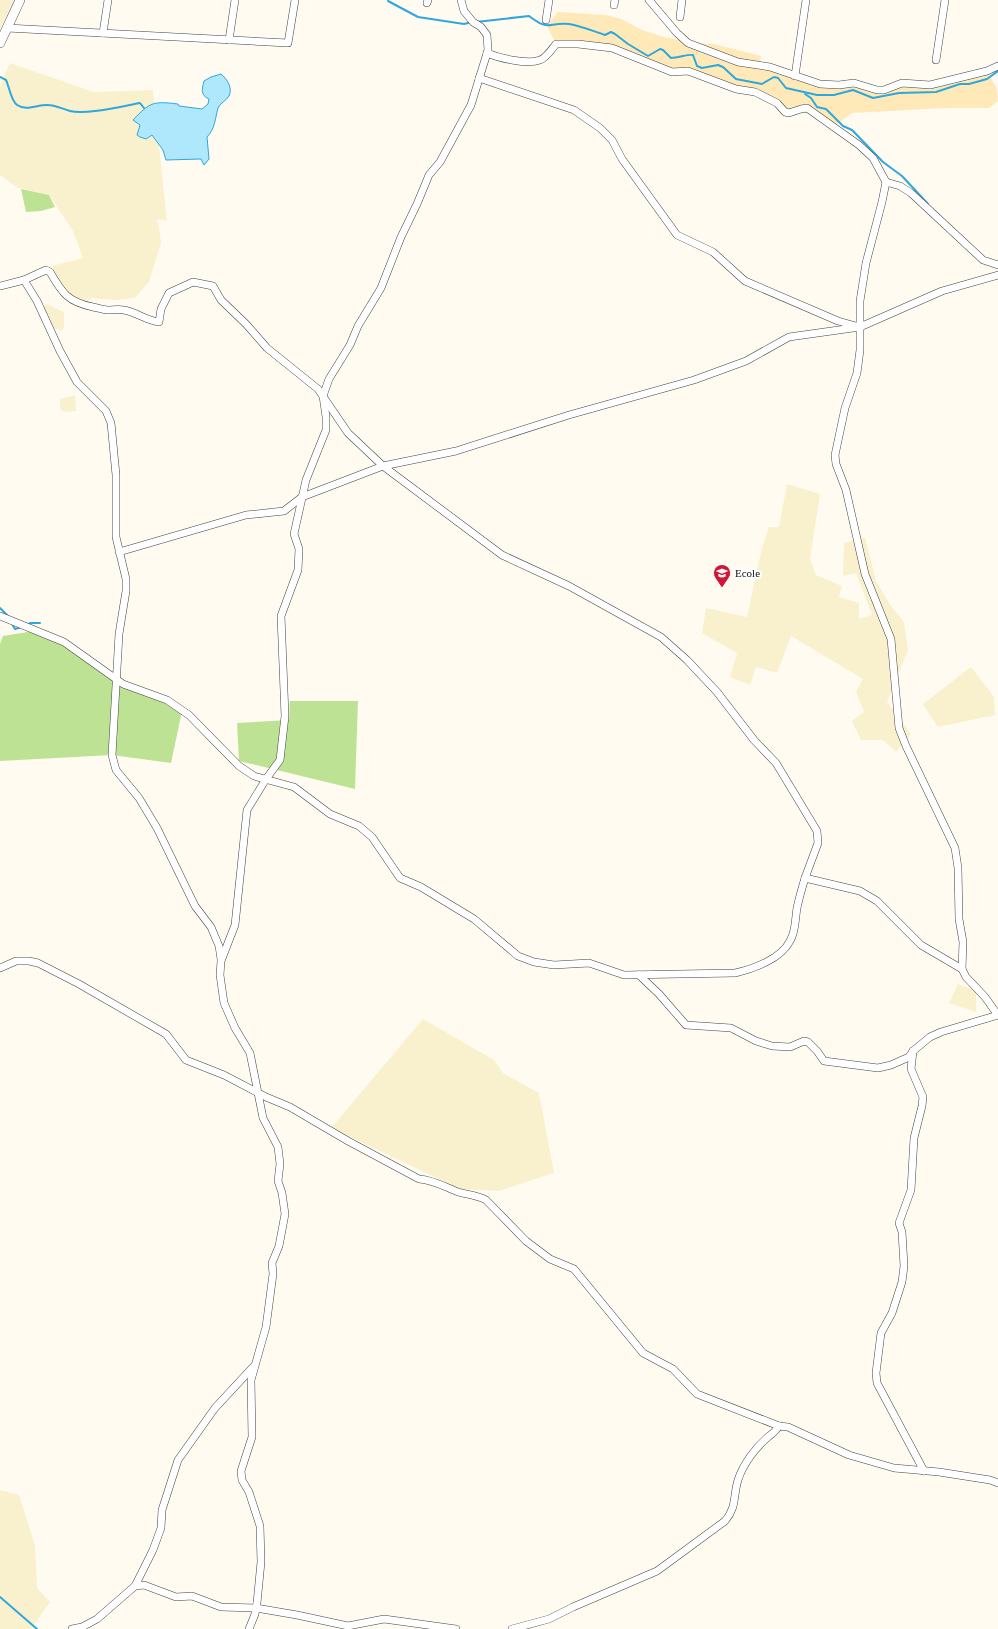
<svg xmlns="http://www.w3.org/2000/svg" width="998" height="1629" viewBox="0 0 998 1629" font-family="Georgia,serif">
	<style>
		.farmland { fill: #f9f1cd }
		.forest { fill: #bee293 }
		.sand { fill: #ffe9b9 }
		.water { fill: #afe8fd; stroke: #2da8dd }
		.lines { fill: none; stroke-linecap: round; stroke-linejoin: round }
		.stream { stroke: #2da8dd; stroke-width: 2 }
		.minor-casing { stroke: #424242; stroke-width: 8 }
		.tertiary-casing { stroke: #424242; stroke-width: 10 }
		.minor { stroke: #fff; stroke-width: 7 }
		.tertiary { stroke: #fff; stroke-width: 9 }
		.labels { text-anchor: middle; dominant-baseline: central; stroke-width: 4; stroke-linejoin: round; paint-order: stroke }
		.poi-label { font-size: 11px; fill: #0f0f0f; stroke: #fff; text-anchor: start }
	</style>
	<rect width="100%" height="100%" fill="#fffbf1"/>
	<g class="farmland">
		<polygon points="0,0 14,0 0,29"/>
		<polygon points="10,63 94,92 153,90 167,221 157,219 159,228 161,243 149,282 135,298 115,300 92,298 86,302 78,300 66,293 52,266 83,258 73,231 49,195 18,188 0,175 0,86"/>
		<polygon points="47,304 64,312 64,326 62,331 51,327 43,306"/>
		<polygon points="75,395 76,411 65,412 60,409 60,399"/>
		<polygon points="787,484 820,494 810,559 816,575 842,586 839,597 859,603 859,619 872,615 856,573 843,576 844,543 865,537 876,581 891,606 904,622 908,650 887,702 911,734 896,752 883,740 861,740 852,721 864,712 856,692 863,679 791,636 777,673 756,667 750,685 730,677 737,653 702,633 706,608 747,617 761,552 769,527 779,527"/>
		<polygon points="971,667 994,697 995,715 938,727 923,704"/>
		<polygon points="958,984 976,991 976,1012 949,1003"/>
		<polygon points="423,1019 494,1060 503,1073 539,1093 554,1173 499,1191 460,1189 331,1128"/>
		<polygon points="0,1490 19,1495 35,1545 37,1588 50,1602 31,1629 0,1629"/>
	</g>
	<g class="forest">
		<polygon points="21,189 49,195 55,207 41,211 26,212"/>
		<polygon points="34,631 64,642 123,684 182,711 171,763 112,755 0,761 0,644 3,636"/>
		<polygon points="290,701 358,701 355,789 239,761 237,723 289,720"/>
	</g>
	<polygon class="sand" points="558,12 606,15 621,19 642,30 664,37 694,43 714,44 761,56 760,65 820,84 854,83 877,90 902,83 930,85 987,71 997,89 998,101 989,108 946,108 852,113 833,127 807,108 789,113 777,103 688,71 672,72 622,52 556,44 547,26"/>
	<path class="water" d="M221,74C227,79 233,88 229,96C226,101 220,103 218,108C215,119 215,129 207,137L209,159L204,165L201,159L166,160L163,150L152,135L146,139L140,137L137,135L140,125L133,120C150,102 153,101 178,104L179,106L202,109L208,104L209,99C200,95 202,89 204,81L211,77Z"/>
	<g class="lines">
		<g class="stream">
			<polyline points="388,1 418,17 464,24 472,22"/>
			<path d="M476,22L529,16C550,32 547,22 569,24C581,26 593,31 605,35L611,32L615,34L628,44L648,56L660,49L663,50L671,58C678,58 688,54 693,55L697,66L702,68L718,65L723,67L736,79L762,84L774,77L778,78L786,88L817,95H834L853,90L873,98L899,93L936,92L960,84H969L987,79L998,71"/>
			<path d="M0,77L6,80C9,86 11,101 17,105C26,111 36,105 47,105C56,105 62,109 70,111C86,115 123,106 140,103L144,108"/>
			<polyline points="805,94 811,98 817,107 826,109 843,126 852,130 883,162 902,176 928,204"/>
			<polyline points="0,608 8,616"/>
			<polyline points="12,624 15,629 22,627"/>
			<polyline points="28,624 31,623 40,623"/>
			<polyline points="0,1597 37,1629"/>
		</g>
		<defs>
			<g id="minor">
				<polyline points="649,0 677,33 688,43 738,62 770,67 820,84 839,85 854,83 877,90 884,90 902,83 930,85 987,71 998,66"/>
				<polyline points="427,3 428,0"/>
				<polyline points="614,5 615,0"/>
				<polyline points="680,17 682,0"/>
				<polyline points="546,20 549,0"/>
				<polyline points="7,28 288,43 295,0"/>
				<polyline points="103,33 108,0"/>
				<polyline points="229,40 235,0"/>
				<path d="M487,53C499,58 527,65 540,60C546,58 552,49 556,44H578L612,48L672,72L688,71L736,89L755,92L777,103L785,112L789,113L801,109L807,108L859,145L873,158L886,182L900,186L911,193L983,260L998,265"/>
				<polyline points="936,60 945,0"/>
				<polyline points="795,76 806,0"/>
				<polyline points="479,78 574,110 600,128 612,140 622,159 677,235 713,252 745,281 838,321 856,326"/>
				<polyline points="886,182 882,202 866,263 860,301 860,350 857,373 845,408 835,455 836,464 846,490 865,574 891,639 899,728 906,746 955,848 958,868 959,919 963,942 962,969 966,977 985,997 997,1014"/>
				<polyline points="24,280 37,301 60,351 77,382 106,411 111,423 116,475 116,537 126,579 126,591 119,634 112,755 116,770 139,798 157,828 195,906 211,927 219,946 221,959"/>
				<path d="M0,286L24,280L46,270L50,272C62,293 68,302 93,307C98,308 103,310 108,310C113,310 119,309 124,310C136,312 147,321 159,322L161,309L169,293L193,282L213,286L221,300L246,324L267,348L318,389L348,433L383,466L502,555L569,586L661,637L687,660L717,692L754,740L776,763L817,831L818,843L805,878L860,891L877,901L921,945L962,969"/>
				<polyline points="119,552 246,515 284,511 302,497 383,466 456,451 569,415 694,380 746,361 789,337 860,327 942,291 998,275"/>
				<path d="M0,616L64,642L123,684L167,700L189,715L239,766L254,776L294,787L330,814L359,826L372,837L400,878L421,887L474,919L518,956L534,962L554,965L589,963L624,975L735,973C753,969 781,959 790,941C796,931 795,919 797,908C799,898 802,888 805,878"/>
				<path d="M0,968L16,961H29L38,963L79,984L166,1034L186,1060L224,1075L266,1097L290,1107L348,1141L419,1179C434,1180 445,1187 458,1192C468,1195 477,1195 486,1200L526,1241L550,1259L574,1269L643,1353L673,1369L697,1394L779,1426"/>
				<polyline points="639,975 659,994 686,1025 731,1028 756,1041 772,1046 790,1047 804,1041 808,1042 817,1051 824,1061 878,1068 891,1065 909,1057 913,1051 930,1037 941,1032 998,1015"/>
				<polyline points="913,1051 911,1069 923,1097 922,1106 914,1138 911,1190 899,1223 902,1232 904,1266 902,1282 892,1313 881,1333 876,1373 877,1383 924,1471"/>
				<polyline points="135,1586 153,1550 161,1528 162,1510 178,1460 215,1408 254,1366"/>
				<polyline points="72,1629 82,1627 97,1619 135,1586 144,1585 176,1597 192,1596 221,1607 256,1608 297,1615 348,1626 384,1619 456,1629"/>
				<polyline points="249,1629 255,1614 257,1603 261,1562 260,1526 249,1492 242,1480 241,1471 252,1437 251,1380 266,1327 273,1274 272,1263 279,1246 285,1214 282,1193 278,1181 280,1164 278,1147 263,1118 250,1053 235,1028 224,1003 220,975 221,961 235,925 247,810 266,779 280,760 285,716 281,616 298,570 299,549 294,534 306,480 326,430 326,417 323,396 329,379 350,345 358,326 381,288 401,237 417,204 429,175 440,162 471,105 488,50 487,35 481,27 473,22 464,11 461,0"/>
				<path d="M512,1629L549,1619L573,1607L657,1571L725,1521C737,1507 733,1496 738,1480C743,1464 756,1447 768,1437C773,1433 776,1431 779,1426L788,1427L849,1455L894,1468L939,1472L990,1480L998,1483"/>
			</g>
			<polyline id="tertiary" points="0,43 20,0"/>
		</defs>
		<use href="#minor" class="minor-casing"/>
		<use href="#tertiary" class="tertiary-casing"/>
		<use href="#minor" class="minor"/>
		<use href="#tertiary" class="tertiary"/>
	</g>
	<defs>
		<symbol id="school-pin" viewBox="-11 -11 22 30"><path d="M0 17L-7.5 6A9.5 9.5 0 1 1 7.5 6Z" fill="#d01631" stroke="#fff"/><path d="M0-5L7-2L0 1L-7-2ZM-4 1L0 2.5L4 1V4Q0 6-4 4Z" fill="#fff"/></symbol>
	</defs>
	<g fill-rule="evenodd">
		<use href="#school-pin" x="712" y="563" width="20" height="27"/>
	</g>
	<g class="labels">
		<g class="poi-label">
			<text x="735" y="573">Ecole</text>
		</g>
	</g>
</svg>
